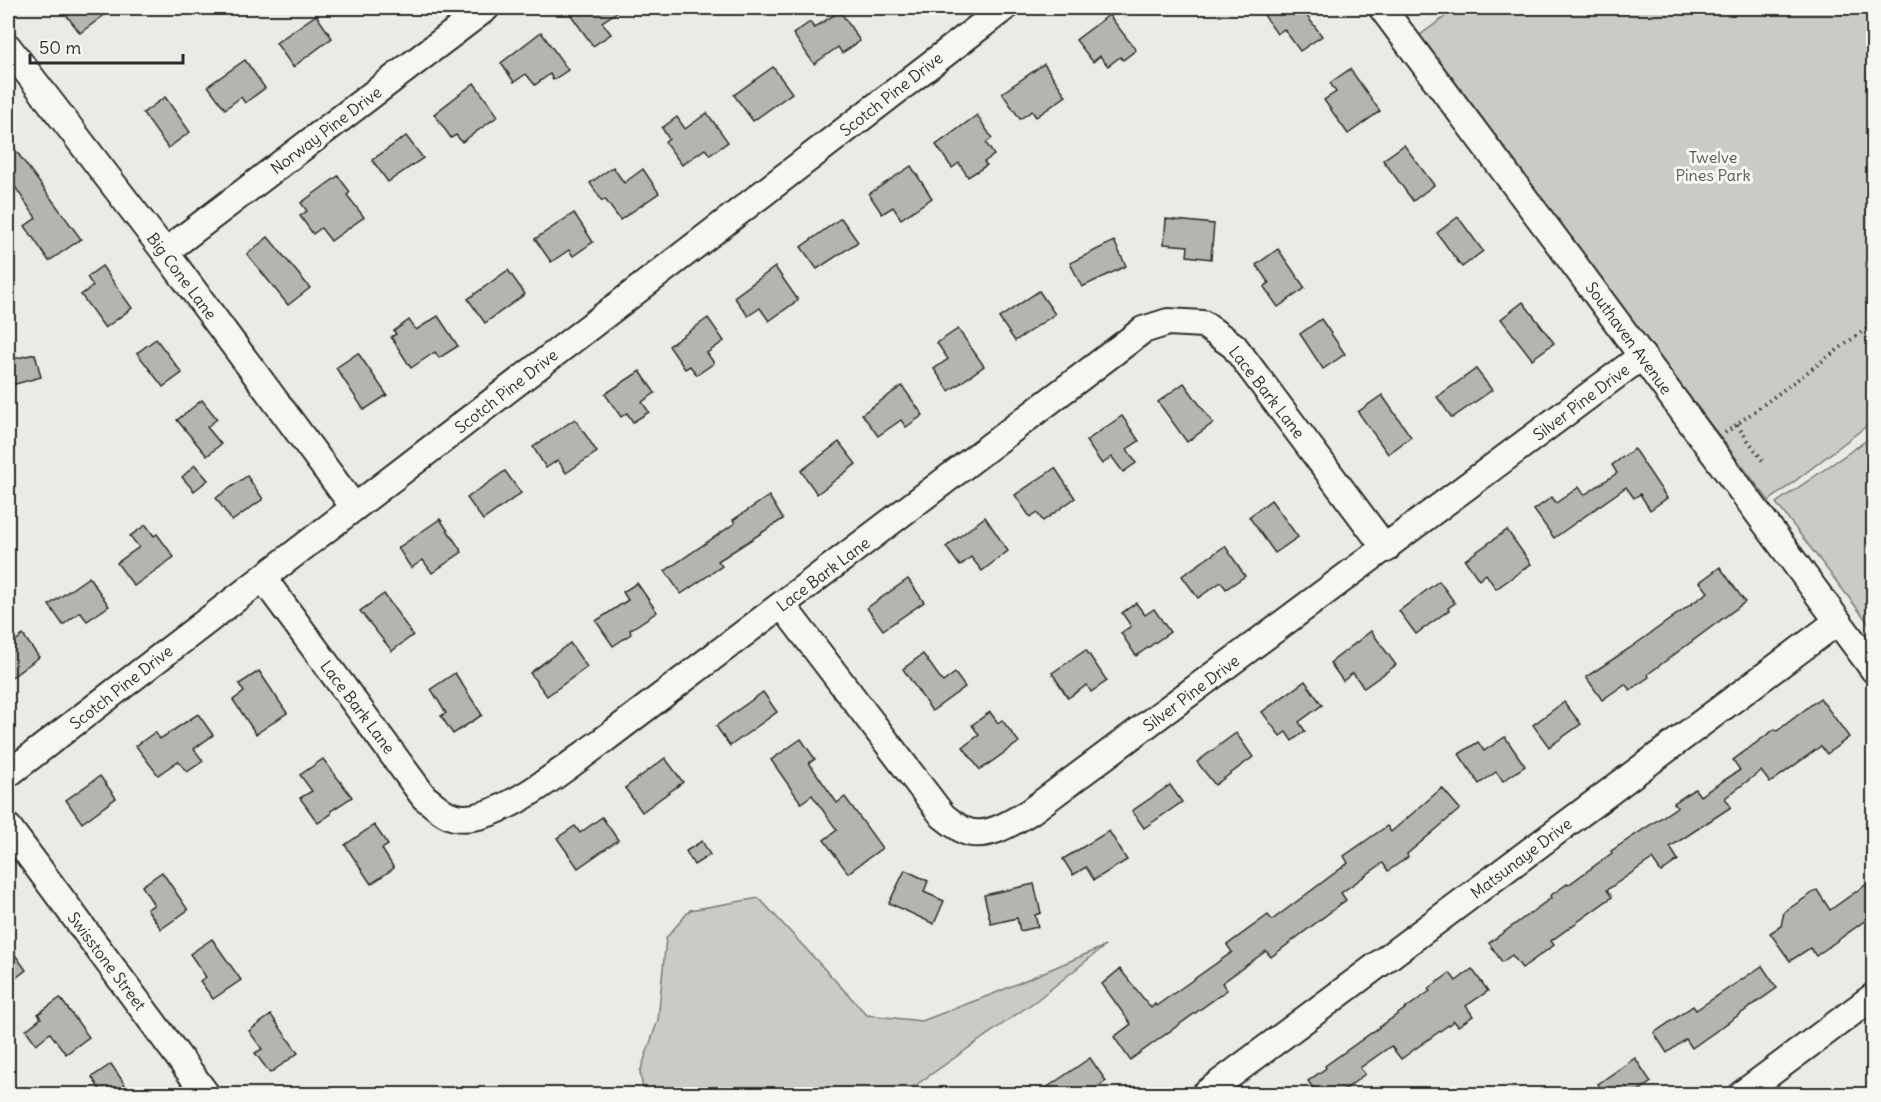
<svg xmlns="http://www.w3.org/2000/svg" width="1881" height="1102" viewBox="0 0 1881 1102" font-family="Delius,sans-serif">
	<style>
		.green { fill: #cacac7; stroke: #7a7a79; stroke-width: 1.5 }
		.building { fill: #b4b4b1; stroke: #2b2b2b; stroke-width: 1.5 }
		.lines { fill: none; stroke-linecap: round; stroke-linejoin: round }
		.minor-casing { stroke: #2b2b2b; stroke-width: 30 }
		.path { stroke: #2b2b2b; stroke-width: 4; stroke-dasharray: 1.5 4.5; stroke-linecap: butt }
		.minor { stroke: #f6f6f2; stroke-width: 26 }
		.labels { text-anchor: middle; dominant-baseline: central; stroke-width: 6; stroke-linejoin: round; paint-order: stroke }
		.street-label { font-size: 16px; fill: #2b2b2b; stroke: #f6f6f2 }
		.park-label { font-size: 16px; fill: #535352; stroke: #f6f6f2 }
	</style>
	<rect width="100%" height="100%" fill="#eaeae6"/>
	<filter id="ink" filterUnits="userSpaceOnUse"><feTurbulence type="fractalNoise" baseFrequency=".0167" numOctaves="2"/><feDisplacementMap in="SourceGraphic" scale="12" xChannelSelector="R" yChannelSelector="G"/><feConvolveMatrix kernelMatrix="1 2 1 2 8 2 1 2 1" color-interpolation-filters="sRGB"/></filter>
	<g filter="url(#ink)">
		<g class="green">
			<polygon points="1457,8 1873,8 1873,421 1769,501 1416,38"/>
			<polygon points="1873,436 1873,629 1776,503"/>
			<polygon points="759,898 867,1015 922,1021 993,994 1105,946 1037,1000 903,1094 644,1094 640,1072 658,1020 666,938 690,910"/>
		</g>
		<g class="building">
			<polygon points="61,8 114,8 80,33"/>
			<polygon points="566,8 623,8 602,22 611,34 593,46"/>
			<polygon points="1274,8 1301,8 1322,36 1300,51 1284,29 1277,34 1264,15"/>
			<polygon points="840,11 860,41 842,53 838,47 814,64 793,34 810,22 814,28"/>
			<polygon points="316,15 332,38 293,67 276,43"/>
			<polygon points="1109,15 1136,50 1123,60 1120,57 1108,66 1100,56 1093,62 1076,40"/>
			<polygon points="541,32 568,70 553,80 550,74 535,85 526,74 514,82 501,63"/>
			<polygon points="245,60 265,88 245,103 241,97 225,109 208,86"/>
			<polygon points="1044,64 1066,96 1036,117 1032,111 1020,119 1002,93"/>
			<polygon points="773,67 792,93 753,121 734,95"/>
			<polygon points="1350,69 1380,111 1348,134 1324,100 1336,92 1330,83"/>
			<polygon points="474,83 498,116 462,142 456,135 451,138 434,114"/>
			<polygon points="165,97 190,132 168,148 143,113"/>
			<polygon points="707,113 728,142 710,155 705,149 682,165 665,142 669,139 662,128 677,117 685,129"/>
			<polygon points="977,115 992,138 986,143 994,155 984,162 987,165 968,177 959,163 952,168 936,145"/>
			<polygon points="406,136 423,158 388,182 372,160"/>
			<polygon points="8,140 81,239 49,261 25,226 36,218 14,185 8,190"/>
			<polygon points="1404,145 1434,185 1413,201 1383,160"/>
			<polygon points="911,166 932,198 901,219 893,207 882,214 869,194"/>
			<polygon points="613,167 624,183 643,169 659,193 620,220 605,199 602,201 590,183"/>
			<polygon points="338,176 350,192 347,195 364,217 331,241 321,228 313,234 300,216 307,211 301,203"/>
			<polygon points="574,213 593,242 573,256 569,250 551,262 535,239"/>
			<polygon points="1458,217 1483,251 1462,267 1437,233"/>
			<polygon points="841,218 858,242 817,269 801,247"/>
			<polygon points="1166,219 1214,224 1211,259 1187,256 1188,246 1164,244"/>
			<polygon points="268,237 310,288 288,305 247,254"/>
			<polygon points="1114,241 1126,266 1082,287 1070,263"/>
			<polygon points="1278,249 1305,288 1278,307 1264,287 1269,283 1256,265"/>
			<polygon points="102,266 132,308 105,328 81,295 93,286 87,277"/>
			<polygon points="775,267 798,300 769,321 760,308 748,316 734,297"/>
			<polygon points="508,270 525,294 485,323 468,299"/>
			<polygon points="1039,291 1055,314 1015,341 999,318"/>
			<polygon points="1523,302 1554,343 1532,359 1501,319"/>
			<polygon points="438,316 458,346 439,358 435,352 411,368 391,337 396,334 394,331 409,320 416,330"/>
			<polygon points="708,318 724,341 707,353 714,363 697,375 690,366 685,369 669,346"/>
			<polygon points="1321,319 1345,354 1323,369 1300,334"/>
			<polygon points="958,329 984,366 949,391 934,369 948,359 937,343"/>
			<polygon points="156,339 182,373 163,387 137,353"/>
			<polygon points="358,353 387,395 364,410 336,368"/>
			<polygon points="35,354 41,377 8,386 8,360"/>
			<polygon points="1476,369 1492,390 1452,418 1437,397"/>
			<polygon points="640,371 655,393 642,402 649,412 633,422 627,413 621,417 605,394"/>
			<polygon points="1184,383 1213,423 1187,442 1158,402"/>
			<polygon points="902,386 923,415 906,427 901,420 878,436 862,414"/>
			<polygon points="1382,395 1411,437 1388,454 1358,412"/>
			<polygon points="202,400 217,419 207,427 221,444 207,456 177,420"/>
			<polygon points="1122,416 1139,441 1127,449 1136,463 1123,472 1112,457 1102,464 1086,441"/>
			<polygon points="575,419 597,452 566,473 558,460 546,468 533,447"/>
			<polygon points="839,442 856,464 817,494 801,471"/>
			<polygon points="1634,449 1667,498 1650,510 1640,494 1634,498 1626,487 1554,538 1534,510 1552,497 1556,503 1579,487 1584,495 1617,473 1612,465"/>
			<polygon points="195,465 208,480 194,491 182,477"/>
			<polygon points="1055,468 1075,498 1043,521 1037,513 1030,517 1015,495"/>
			<polygon points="505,471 521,493 483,520 467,498"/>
			<polygon points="247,476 263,499 232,521 216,498"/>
			<polygon points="769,496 783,519 718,561 722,566 681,594 665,571 735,523 733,520"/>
			<polygon points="1271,500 1298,537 1275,553 1249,517"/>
			<polygon points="985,517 1008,551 982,571 971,557 960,566 946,547"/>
			<polygon points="440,519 462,552 432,573 423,560 411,568 398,548"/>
			<polygon points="146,525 154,536 157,534 174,557 134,586 117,563 139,547 130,536"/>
			<polygon points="1507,530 1531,564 1496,589 1486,574 1479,580 1465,560"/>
			<polygon points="1225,546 1245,576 1226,589 1221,582 1198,598 1182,576"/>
			<polygon points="1720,567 1745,602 1648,674 1649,677 1630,690 1625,684 1602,700 1586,677 1630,648 1708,592 1700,582"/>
			<polygon points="89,577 109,606 87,621 80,612 63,625 49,605"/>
			<polygon points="908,579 924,602 883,630 867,608"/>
			<polygon points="1439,581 1455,603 1448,608 1449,610 1416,634 1399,611"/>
			<polygon points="637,583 657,612 630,630 631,634 613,646 596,621 628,600 623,592"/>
			<polygon points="384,594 413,635 392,651 360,611"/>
			<polygon points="1136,603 1145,615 1154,609 1170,632 1136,656 1121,633 1131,626 1122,613"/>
			<polygon points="1371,631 1396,665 1364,688 1353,673 1343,681 1330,663"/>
			<polygon points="23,635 39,657 8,680 8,647"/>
			<polygon points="570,643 587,667 547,696 530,673"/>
			<polygon points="1086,650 1107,681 1091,692 1087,685 1068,698 1052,673"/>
			<polygon points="923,654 943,682 955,673 965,687 932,711 903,669"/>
			<polygon points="259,671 287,713 256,734 233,700 244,692 239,684"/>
			<polygon points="455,673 482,715 453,734 441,716 446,713 431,689"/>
			<polygon points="1305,681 1322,705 1299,722 1305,731 1292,741 1286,732 1280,736 1262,712"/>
			<polygon points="763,692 777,712 730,746 716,726"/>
			<polygon points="1820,698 1849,737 1827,754 1821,746 1770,783 1761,771 1725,798 1731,807 1670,847 1678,860 1661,872 1652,859 1607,890 1612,897 1551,941 1554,945 1522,968 1512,955 1502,962 1489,943 1551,898 1550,896 1567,884 1568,885 1612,853 1611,851 1677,807 1674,803 1695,789 1700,796 1740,770 1733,760 1775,729 1777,731"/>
			<polygon points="1564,702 1581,724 1549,747 1533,725"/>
			<polygon points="990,712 998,723 1002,720 1019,742 980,770 963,747 979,735 972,725"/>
			<polygon points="198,714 213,735 194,749 203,761 187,772 178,761 158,775 136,746 155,732 160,739"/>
			<polygon points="1236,733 1253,757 1215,785 1197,762"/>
			<polygon points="1505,737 1525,766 1503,781 1496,772 1479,784 1459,754 1478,742 1484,751"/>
			<polygon points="801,739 815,759 809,763 837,803 845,797 882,848 848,873 824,840 837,830 812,795 801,803 771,760"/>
			<polygon points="665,758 683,782 642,812 625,788"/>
			<polygon points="323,759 352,797 331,811 331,814 318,823 300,798 312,791 300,775"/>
			<polygon points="100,776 116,798 82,823 66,800"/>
			<polygon points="1170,785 1182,802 1144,828 1132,811"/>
			<polygon points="1442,788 1460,809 1407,854 1408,857 1388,871 1383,863 1341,893 1346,900 1271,957 1266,951 1222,983 1227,990 1130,1060 1114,1037 1131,1024 1102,984 1120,969 1151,1008 1155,1004 1156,1006 1232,952 1227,945 1268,915 1272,920 1348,863 1344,856 1387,826 1391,832"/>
			<polygon points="602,817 618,840 578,868 557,838 575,826 580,833"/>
			<polygon points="374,825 388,845 382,849 394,868 371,884 345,845"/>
			<polygon points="1109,831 1127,860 1094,880 1086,867 1073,875 1063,859"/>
			<polygon points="702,841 710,855 694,865 686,851"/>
			<polygon points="905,870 928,881 924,892 944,901 934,924 889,903"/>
			<polygon points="162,872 188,910 161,929 147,909 154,905 142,886"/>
			<polygon points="1874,879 1874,914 1816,956 1810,948 1790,961 1770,933 1781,926 1784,912 1817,890 1830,910"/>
			<polygon points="1034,884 1041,913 1035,915 1038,927 1020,931 1017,918 991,924 984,895"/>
			<polygon points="212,939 241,980 213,999 200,981 206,977 190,954"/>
			<polygon points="8,945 26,970 8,984"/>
			<polygon points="1762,966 1777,988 1692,1048 1686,1039 1667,1053 1654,1033 1693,1006 1696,1010"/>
			<polygon points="1472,969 1488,991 1466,1006 1473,1016 1458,1026 1454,1021 1401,1059 1391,1046 1360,1068 1365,1074 1338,1095 1318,1095 1308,1081 1326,1068 1325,1066 1430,991 1428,989 1450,973 1456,981"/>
			<polygon points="60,998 89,1037 66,1054 50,1033 36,1044 26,1030 41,1018 38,1014"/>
			<polygon points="271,1015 298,1053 270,1073 255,1053 262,1049 249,1031"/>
			<polygon points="1090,1058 1106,1081 1087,1095 1036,1095"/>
			<polygon points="1635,1058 1651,1082 1633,1095 1605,1095 1598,1084"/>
			<polygon points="111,1064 132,1095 103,1095 92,1077"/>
		</g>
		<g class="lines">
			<defs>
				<g id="minor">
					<polyline points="1382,8 1571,260 1874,670"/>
					<polyline points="8,47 165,252 354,507"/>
					<polyline points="165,252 486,8"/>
					<path d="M263,578L424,797C431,802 439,810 447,814C487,835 568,765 601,742L1143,330L1168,322L1203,324L1234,346L1386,549"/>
					<path d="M782,605L943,816C949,821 956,826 963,830C985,841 1013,822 1031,811L1642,356"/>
					<polyline points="8,774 1004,8"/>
					<polyline points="8,827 206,1094"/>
					<polyline points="1205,1094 1837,622"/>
					<polyline points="1742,1094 1874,996"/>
				</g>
			</defs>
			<use href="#minor" class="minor-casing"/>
			<g class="path">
				<polyline points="1737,425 1763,461"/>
				<polyline points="1725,433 1874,323"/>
			</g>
			<use href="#minor" class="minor"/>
		</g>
	</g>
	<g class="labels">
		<g class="street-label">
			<text transform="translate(891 94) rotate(-38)">Scotch Pine Drive</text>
			<text transform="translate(326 130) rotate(-37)">Norway Pine Drive</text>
			<text transform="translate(182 276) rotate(53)">Big Cone Lane</text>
			<text transform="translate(1629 338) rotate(54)">Southaven Avenue</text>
			<text transform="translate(506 391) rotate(-38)">Scotch Pine Drive</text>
			<text transform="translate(1267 392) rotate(52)">Lace Bark Lane</text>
			<text transform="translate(1581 402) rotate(-37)">Silver Pine Drive</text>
			<text transform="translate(823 574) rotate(-37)">Lace Bark Lane</text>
			<text transform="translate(121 687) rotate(-38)">Scotch Pine Drive</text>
			<text transform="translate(1191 693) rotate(-37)">Silver Pine Drive</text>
			<text transform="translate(358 707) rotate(53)">Lace Bark Lane</text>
			<text transform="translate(1521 858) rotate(-37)">Matsunaye Drive</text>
			<text transform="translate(107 961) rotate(53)">Swisstone Street</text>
		</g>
		<g class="park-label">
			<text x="1713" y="157">Twelve<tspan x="1713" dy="18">Pines Park</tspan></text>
		</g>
	</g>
	<rect width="1881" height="1102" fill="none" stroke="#f6f6f2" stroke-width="30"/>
	<rect x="15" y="15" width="1851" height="1072" fill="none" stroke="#2b2b2b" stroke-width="2" filter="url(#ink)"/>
	<path d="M30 54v9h153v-9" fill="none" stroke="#2b2b2b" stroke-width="3"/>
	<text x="39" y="54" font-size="18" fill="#2b2b2b" stroke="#f6f6f2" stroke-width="4.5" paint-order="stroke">50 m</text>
</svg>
